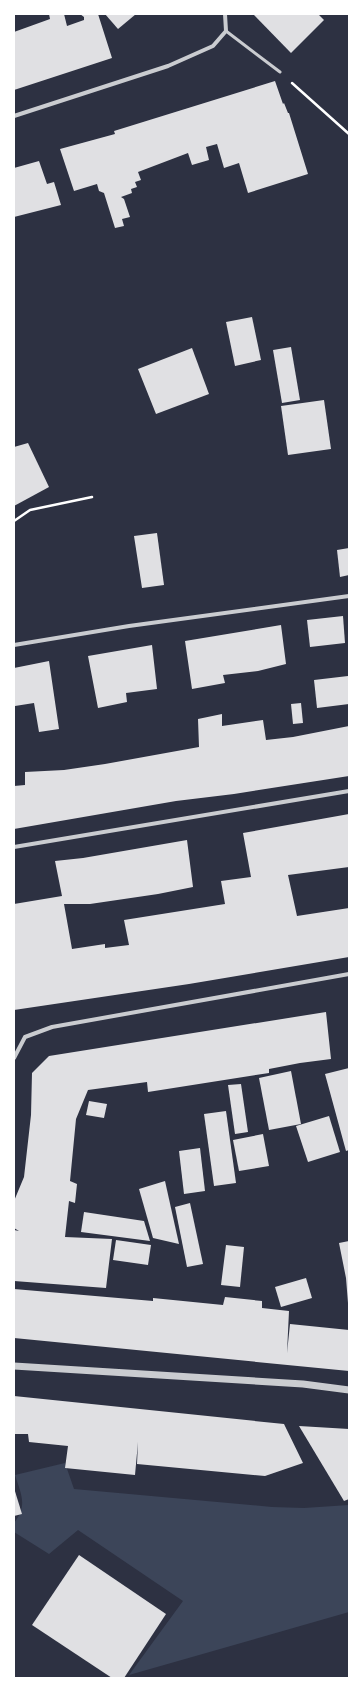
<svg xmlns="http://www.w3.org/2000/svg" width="363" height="1692" viewBox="0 0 363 1692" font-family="'Fira Sans',sans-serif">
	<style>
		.green { fill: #3c4559 }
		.building { fill: #e0e0e3 }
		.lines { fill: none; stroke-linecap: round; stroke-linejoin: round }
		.path { stroke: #fff; stroke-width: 2.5 }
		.service { stroke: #caccd0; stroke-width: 3 }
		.minor { stroke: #caccd0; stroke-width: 4 }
		.tertiary { stroke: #caccd0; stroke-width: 7 }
	</style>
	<rect width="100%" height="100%" fill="#2d3142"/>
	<path class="green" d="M65,1463L74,1489L272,1507L304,1508L349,1505V1612L129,1675L183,1601L78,1530L49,1554L14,1532V1523C28,1506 21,1494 15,1475Z"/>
	<g class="building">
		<polygon points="49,14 64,14 67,26 84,20 84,17 80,14 98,14 112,58 14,90 14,32 50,19"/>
		<polygon points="105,14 136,14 118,29"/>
		<polygon points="253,14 318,14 324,20 291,53"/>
		<polygon points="275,81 283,104 284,103 288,113 289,113 308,174 248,193 239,163 224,168 217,144 206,147 209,160 192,165 188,153 138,172 141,180 135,182 137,187 131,189 132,193 121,197 124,199 130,217 122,219 124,226 115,228 104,193 99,191 97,184 74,191 60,149 115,134 114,131"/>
		<polygon points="39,161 47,184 54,182 61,205 14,217 14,168"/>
		<polygon points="252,317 261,360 235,366 226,322"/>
		<polygon points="291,347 300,400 282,403 273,350"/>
		<polygon points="192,348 209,394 156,414 138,369"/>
		<polygon points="324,400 331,449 288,455 281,406"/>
		<polygon points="28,443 49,487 14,506 14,447"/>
		<polygon points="157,533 164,585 142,588 134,536"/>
		<polygon points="349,548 349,575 340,577 337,550"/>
		<polygon points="343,616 345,643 310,647 307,620"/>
		<polygon points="281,625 286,664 258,671 223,675 225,683 192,689 185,641"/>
		<polygon points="152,645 157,689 126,693 127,702 98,708 88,656"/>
		<polygon points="49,661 59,729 39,732 34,703 15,706 14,668"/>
		<polygon points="348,676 349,704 317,708 314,680"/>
		<polygon points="301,703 303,723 293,724 291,704"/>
		<polygon points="222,714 222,726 263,720 266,740 293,737 349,726 349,776 234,794 176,801 14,829 14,786 25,785 25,772 64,770 105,764 199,747 198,719"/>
		<polygon points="349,814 349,867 288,875 297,916 349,908 349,957 189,984 14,1010 14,904 62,896 55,861 83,858 187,840 193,887 158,894 90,904 64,904 72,949 105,944 105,948 129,945 124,920 225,904 221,881 251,877 243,833"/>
		<polygon points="326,1012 331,1059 300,1063 269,1069 269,1073 148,1092 147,1082 88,1090 76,1119 70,1181 77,1184 75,1203 69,1201 65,1237 112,1239 106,1288 14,1281 14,1230 19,1231 14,1228 14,1201 24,1177 31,1115 32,1073 49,1056"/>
		<polygon points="349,1068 349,1150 346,1151 325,1074"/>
		<polygon points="291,1071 301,1124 269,1130 259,1078"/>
		<polygon points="241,1084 248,1132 235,1134 228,1085"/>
		<polygon points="89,1101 107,1104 104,1118 86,1115"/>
		<polygon points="226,1111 236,1183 214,1186 204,1114"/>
		<polygon points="329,1116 340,1152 308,1162 296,1126"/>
		<polygon points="263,1134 269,1166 239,1171 233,1140"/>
		<polygon points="200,1148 205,1191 184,1194 179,1151"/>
		<polygon points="165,1181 179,1244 153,1238 139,1189"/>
		<polygon points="190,1203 203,1264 187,1267 175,1207"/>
		<polygon points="84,1212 144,1221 150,1241 81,1232"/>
		<polygon points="116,1240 151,1245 148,1265 113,1260"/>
		<polygon points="349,1241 349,1303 348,1303 346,1278 339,1243"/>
		<polygon points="226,1245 244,1247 240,1287 221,1285"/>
		<polygon points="306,1278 312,1298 281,1307 275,1287"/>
		<polygon points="14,1289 153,1301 153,1298 223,1305 225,1297 262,1301 262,1308 289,1311 287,1353 290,1324 349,1330 349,1371 14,1338"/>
		<polygon points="14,1396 284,1424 303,1463 265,1476 137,1464 138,1442 135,1475 65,1468 68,1446 29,1442 28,1434 14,1434"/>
		<polygon points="299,1426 349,1429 349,1499 344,1501"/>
		<polygon points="14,1488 22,1514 14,1516"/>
		<polygon points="79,1555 166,1614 124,1678 112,1678 32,1625"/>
	</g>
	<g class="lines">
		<g class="path">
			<polyline points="292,83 349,134"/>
			<polyline points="14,521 30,510 92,497"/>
		</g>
		<polyline class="service" points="226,31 280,72"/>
		<g class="minor">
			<polyline points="14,116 168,66 213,46 226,31 225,14"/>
			<polyline points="14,645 129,626 349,596"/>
			<polyline points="14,847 349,791"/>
			<polyline points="14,1058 25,1037 52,1027 349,974"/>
		</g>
		<polyline class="tertiary" points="14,1366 303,1384 349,1390"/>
	</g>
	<rect width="363" height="1692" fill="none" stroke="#ffffff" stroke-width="30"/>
</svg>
